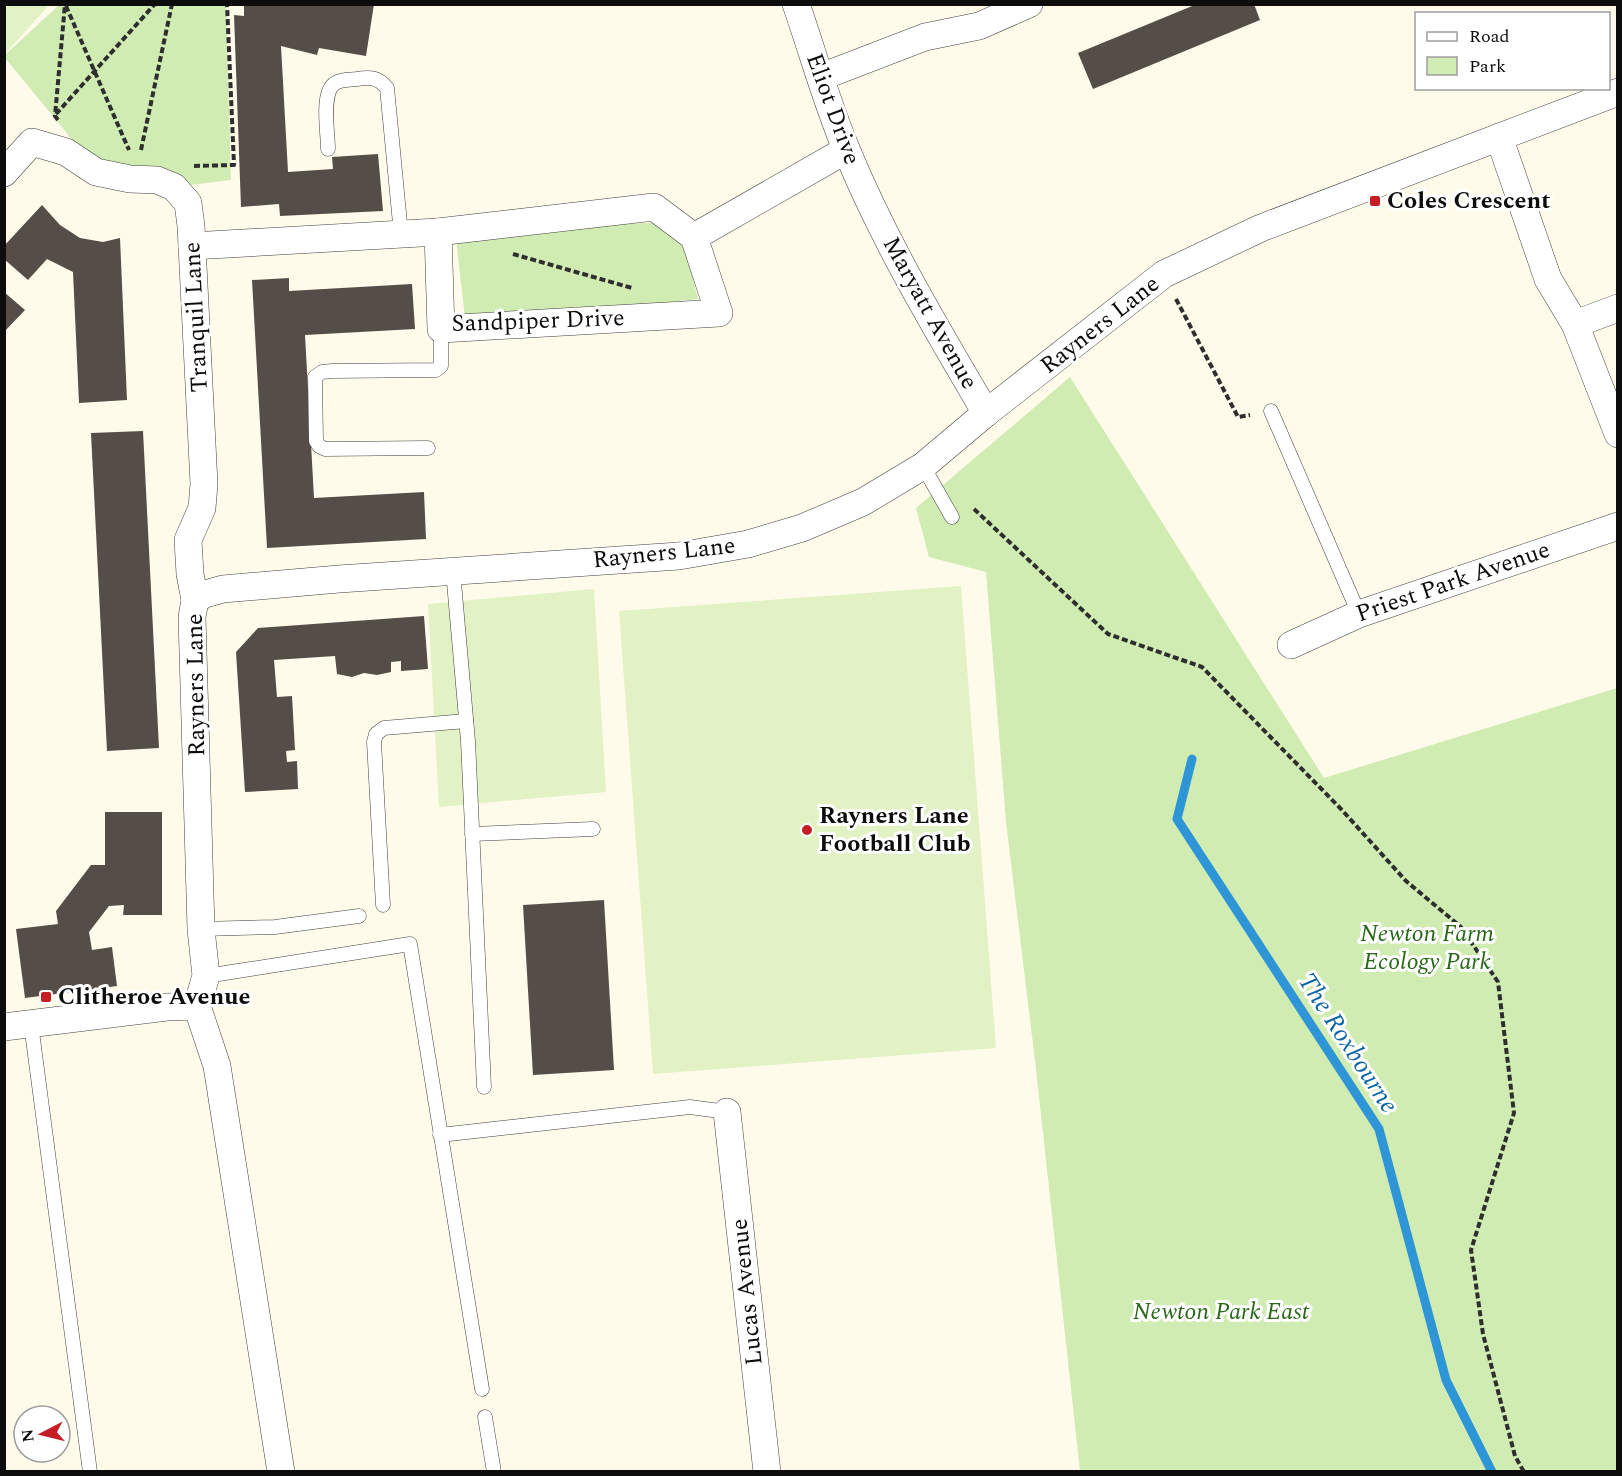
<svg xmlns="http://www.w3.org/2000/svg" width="1622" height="1476" viewBox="0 0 1622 1476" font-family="Spectral,serif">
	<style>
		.green { fill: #d1ecb2 }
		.pitch { fill: #e3f2c5 }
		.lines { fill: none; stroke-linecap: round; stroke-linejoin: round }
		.stream { stroke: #2e95d6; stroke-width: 9 }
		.building { fill: #554d48 }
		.lane-casing { stroke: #3f3f3f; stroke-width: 15 }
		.street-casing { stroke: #3f3f3f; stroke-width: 28 }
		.path { stroke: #2e2e2e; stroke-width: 4; stroke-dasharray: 6 3; stroke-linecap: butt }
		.lane { stroke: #fff; stroke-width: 14 }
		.street { stroke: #fff; stroke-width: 27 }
		.poi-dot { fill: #c51c26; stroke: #fff; stroke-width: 2 }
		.labels { text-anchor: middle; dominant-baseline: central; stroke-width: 6; stroke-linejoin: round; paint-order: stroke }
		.street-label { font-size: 24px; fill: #0c0c0c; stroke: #fff }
		.poi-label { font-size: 24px; font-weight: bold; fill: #0c0c0c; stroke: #fff; text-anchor: start }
		.park-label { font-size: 24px; font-style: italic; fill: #2a6819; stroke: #fff }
		.water-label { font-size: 26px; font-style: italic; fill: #0e65a5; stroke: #fff }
	</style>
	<rect width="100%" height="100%" fill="#fffbeb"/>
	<g class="green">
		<polygon points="59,5 226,5 231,180 174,187 96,172 66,132 5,58 5,55"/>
		<polygon points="679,222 698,299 466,326 455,230"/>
		<polygon points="1070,377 1324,778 1617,688 1617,1471 1080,1471 1036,1069 1006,822 986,572 929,557 916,508"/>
	</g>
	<g class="pitch">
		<polygon points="5,4 49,5 5,54 4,5"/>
		<polygon points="961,586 996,1048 653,1074 619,611"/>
		<polygon points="594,589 606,792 439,807 428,604"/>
	</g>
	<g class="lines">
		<polyline class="stream" points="1192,759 1177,819 1379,1129 1446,1380 1492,1472"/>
	</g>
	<g class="building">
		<polygon points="244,4 374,4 366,56 319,48 317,55 281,46 288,172 333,169 332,157 378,154 383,211 280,216 279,204 241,207 234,15 244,16"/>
		<polygon points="1197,4 1254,4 1260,20 1093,89 1078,53"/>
		<polygon points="42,205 60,225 80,238 103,242 120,238 127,400 79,403 73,272 47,259 28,280 4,259 4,246"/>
		<polygon points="289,278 289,291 412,284 415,329 305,335 314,498 424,492 426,539 267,548 252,280"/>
		<polygon points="4,292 25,310 4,332"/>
		<polygon points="143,431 159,748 107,751 91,433"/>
		<polygon points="424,616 428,669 401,671 401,661 391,662 391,672 377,675 364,673 352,677 337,674 335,656 274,660 277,697 292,696 295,750 286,751 287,762 297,761 298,789 245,792 236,652 258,628"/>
		<polygon points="105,812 162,812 162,915 123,915 124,905 109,906 89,932 92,950 112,947 117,986 25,998 16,929 58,924 56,911 91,865 105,865"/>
		<polygon points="604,900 614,1070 533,1075 523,905"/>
	</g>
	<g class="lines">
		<defs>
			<g id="lane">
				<path d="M328,149C328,133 321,94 334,84C340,79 349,80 357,79C370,77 378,77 387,88L401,234"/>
				<polyline points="1271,411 1359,614"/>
				<polyline points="428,448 325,449 319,446 316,441 315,377 322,372 332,371 436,370 441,366 441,329"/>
				<polyline points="923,466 952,517"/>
				<polyline points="453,571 468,741 484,1087"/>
				<polyline points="472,834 593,829"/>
				<polyline points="383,905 374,742 376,734 384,728 466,721"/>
				<polyline points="201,929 275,927 359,916"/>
				<polyline points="206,976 410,944 482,1389"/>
				<polyline points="31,1024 90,1472"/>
				<polyline points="440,1135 690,1107 727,1112"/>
				<polyline points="485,1417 494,1472"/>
			</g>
			<g id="street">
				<path d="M796,4C813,53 827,104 847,151C885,243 936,328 986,413"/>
				<polyline points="821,77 925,37 979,26 1029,4"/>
				<polyline points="1499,137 1548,279 1575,324 1618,434"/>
				<polyline points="4,173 32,142 66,152 96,172 130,179 157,180 174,187 188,203 191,226 204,484 202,508 188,540 190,574 195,600 192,617 201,929 206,976 197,1006 167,1007 4,1027"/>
				<polyline points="438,232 441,329 719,313 694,237"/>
				<polyline points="694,237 846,150"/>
				<polyline points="192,246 438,232 654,207 694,237"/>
				<polyline points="1575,324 1618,308"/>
				<polyline points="195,600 205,594 223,589 339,579 679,556 748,544 802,528 863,502 923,466 986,413 1164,274 1261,228 1618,92"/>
				<polyline points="1291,645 1359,614 1618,526"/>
				<polyline points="197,1006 217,1066 281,1472"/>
				<polyline points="727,1112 767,1472"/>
			</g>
		</defs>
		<use href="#lane" class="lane-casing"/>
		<use href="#street" class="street-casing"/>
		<g class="path">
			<polyline points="66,6 129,150"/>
			<polyline points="56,114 155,4"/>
			<polyline points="58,120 55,116 65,4"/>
			<polyline points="141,150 172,4"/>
			<polyline points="194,166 234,165 227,4"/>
			<polyline points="513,254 632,288"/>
			<polyline points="1176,299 1238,417 1250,415"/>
			<polyline points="974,509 1108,634 1202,667 1341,809 1406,881 1461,927 1498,982 1514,1113 1471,1250 1483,1334 1515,1456 1524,1472"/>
		</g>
		<use href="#lane" class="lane"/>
		<use href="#street" class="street"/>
	</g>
	<g class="poi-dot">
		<rect x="1369" y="195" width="12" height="12" rx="3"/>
		<circle cx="807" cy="830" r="6"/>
		<rect x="40" y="991" width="12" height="12" rx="3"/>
	</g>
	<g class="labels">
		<g class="street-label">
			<text transform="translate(833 109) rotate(70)">Eliot Drive</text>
			<text transform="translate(930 313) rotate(61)">Maryatt Avenue</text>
			<text transform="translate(196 317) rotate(-93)">Tranquil Lane</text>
			<text transform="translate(538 321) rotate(-2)">Sandpiper Drive</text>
			<text transform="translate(1100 325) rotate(-38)">Rayners Lane</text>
			<text transform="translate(664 553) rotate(-6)">Rayners Lane</text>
			<text transform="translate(1453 582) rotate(-19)">Priest Park Avenue</text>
			<text transform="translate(196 685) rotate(-91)">Rayners Lane</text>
			<text transform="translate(747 1292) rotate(-96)">Lucas Avenue</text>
		</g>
		<g class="poi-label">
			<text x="1387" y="201">Coles Crescent</text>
			<text x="819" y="816">Rayners Lane<tspan x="819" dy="28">Football Club</tspan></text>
			<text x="58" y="997">Clitheroe Avenue</text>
		</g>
		<g class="park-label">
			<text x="1427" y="934">Newton Farm<tspan x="1427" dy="28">Ecology Park</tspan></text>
			<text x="1221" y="1312">Newton Park East</text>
		</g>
		<g class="water-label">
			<text transform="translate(1348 1043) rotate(57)">The Roxbourne</text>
		</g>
	</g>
	<rect width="1622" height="1476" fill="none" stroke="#0c0c0c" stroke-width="12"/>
	<rect x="1415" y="12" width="195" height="78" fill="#ffffff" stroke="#9e9e9e" stroke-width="1.5"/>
	<rect x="1427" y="32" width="30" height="9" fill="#ffffff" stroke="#9e9e9e" stroke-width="1.5"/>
	<text x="1469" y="42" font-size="18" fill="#0c0c0c">Road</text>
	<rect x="1427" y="57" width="30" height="18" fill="#d1ecb2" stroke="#9e9e9e" stroke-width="1.5"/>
	<text x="1469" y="72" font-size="18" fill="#0c0c0c">Park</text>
	<g transform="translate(42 1434) rotate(263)"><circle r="28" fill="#ffffff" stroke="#9e9e9e" stroke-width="1.5"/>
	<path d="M0-4.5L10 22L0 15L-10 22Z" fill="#c51c26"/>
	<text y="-9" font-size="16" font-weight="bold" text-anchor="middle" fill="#0c0c0c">N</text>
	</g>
</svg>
